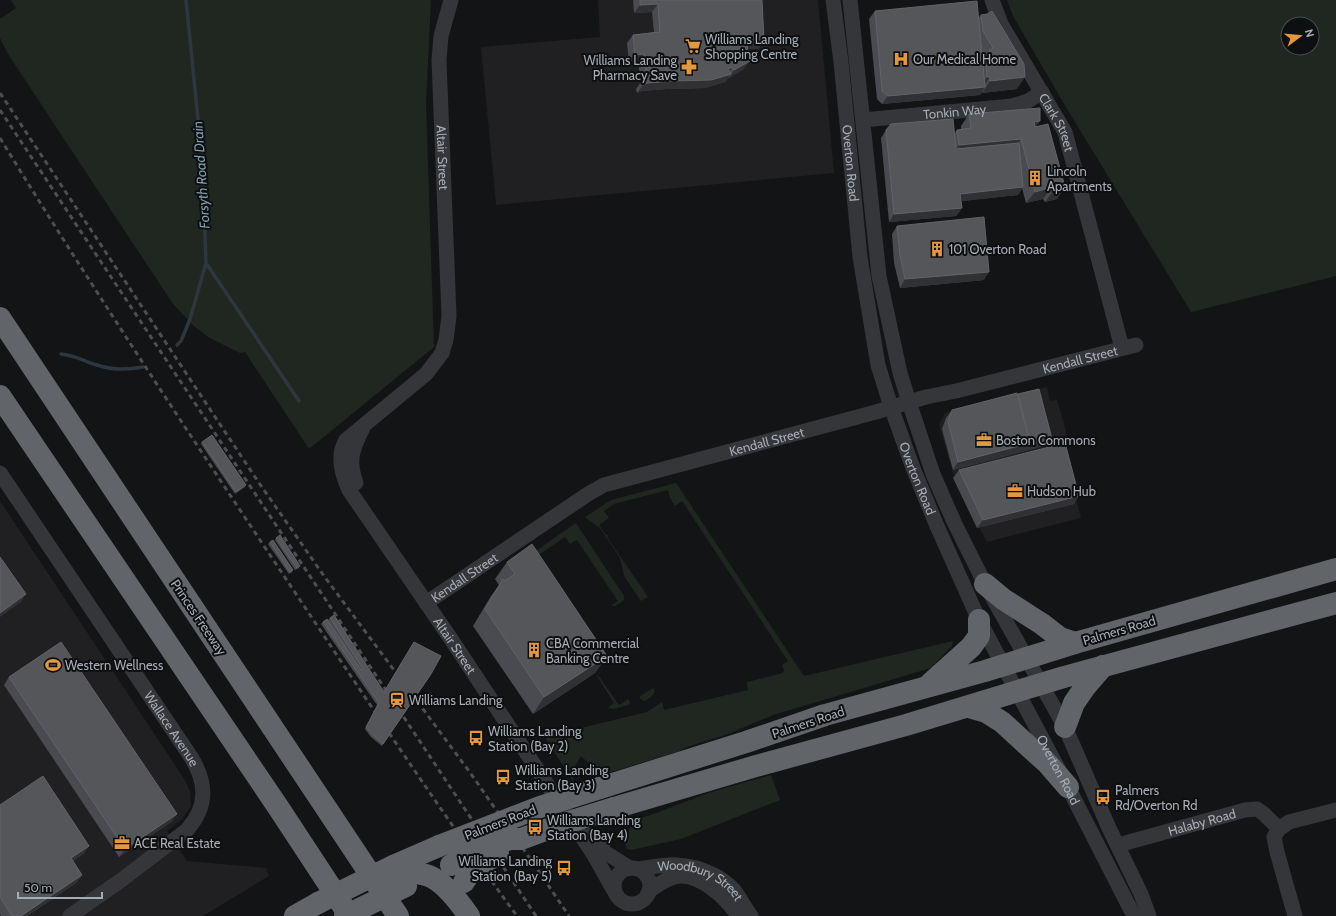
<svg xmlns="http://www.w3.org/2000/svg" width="1336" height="916" viewBox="0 0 1336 916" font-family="Cabin,sans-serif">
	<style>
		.built { fill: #202022 }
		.green { fill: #202720; fill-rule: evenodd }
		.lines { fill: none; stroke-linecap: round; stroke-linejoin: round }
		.stream { stroke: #2e373d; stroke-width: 3.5 }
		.minor { stroke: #35363a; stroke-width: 15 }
		.highway { stroke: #61656a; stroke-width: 22 }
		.rail { stroke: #4c4e52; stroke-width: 3; stroke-dasharray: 5 4; stroke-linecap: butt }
		.highway-bridge { stroke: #61656a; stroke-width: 22 }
		.wall { fill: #4a4b50 }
		.shaded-wall { fill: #303134 }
		.building { fill: #54565a; stroke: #616368 }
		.labels { text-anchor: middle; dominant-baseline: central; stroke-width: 4; stroke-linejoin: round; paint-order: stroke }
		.poi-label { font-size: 13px; fill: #a6acb4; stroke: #0e0f10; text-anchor: start }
		.street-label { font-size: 13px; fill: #a6acb4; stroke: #0e0f10 }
		.water-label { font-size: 14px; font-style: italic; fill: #7f9dad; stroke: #0e0f10 }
	</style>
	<rect width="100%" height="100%" fill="#131415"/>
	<g class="built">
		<polygon points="598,0 818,0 834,173 496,205 481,47 600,37"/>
		<polygon points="1047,387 1050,401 1057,399 1068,439 1061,441 1081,518 987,542 969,508 953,473 939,425 945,413"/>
		<polygon points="0,501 183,777 190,791 191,806 182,819 167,831 187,861 266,868 269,876 203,916 0,916"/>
	</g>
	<g class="green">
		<polygon points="11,0 431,0 426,104 434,347 309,449 245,352 240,353 208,337 194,326 173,304 8,54 0,38 0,19 16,8"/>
		<path d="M1007,0H1336V276L1191,312L1067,109L1013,16ZM1288,24H1312V48H1288Z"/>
		<path d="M676,483L804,676L953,641L952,646L931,668L773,715L728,734L687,747L677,752L601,775L581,756C575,765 571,772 574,783L546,739L548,736L647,712L662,702L664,710L748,690L747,682L783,673L784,670L782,665L788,661L682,501L675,506L670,498L668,490L614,504L604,511L609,518L599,525L606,535H608L607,537L648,597L641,601L624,576L620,558L600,528L585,517L611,500Z"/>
		<polygon points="576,523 624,596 624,600 615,606 611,606 618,601 577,540 570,544 565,537 537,556 521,561"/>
		<polygon points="598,675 619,705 628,699 630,702 629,705 613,709 608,708 614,703 597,676"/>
		<polygon points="653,688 655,691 653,695 645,701 642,700 639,697"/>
		<polygon points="771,775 780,800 681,839 631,850 627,849 625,843 632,821 656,813 708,793"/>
	</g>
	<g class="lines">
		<g class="stream">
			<polyline points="206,263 299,401"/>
			<polyline points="177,345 181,341 190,319 206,263 202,159 186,0"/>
			<path d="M61,354C74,355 84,361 97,365C112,370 128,370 143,367"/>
		</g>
		<g class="minor">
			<path id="s1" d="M451,0L441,36L439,60L449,316L446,340L442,353L426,374L346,440C336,456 342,475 349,490L453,642L594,855L613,889"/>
			<path id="s2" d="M833,0L841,62L860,257L878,365L891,407L913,468L937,526L979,620L1068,787L1134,916"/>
			<polyline points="850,0 879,276 900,373 909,402 933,474 954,522 985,584 1065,727 1109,828 1141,894 1149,916"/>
			<path id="s3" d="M992,0L1001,24L1065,132L1122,348"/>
			<path id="s4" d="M863,120L1012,106L1028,101L1042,92"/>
			<path id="s5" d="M0,473L191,757C207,783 208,806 187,830L120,881L70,916"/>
			<path d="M356,483C348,462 352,449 362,430"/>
			<path id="s6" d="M426,603L588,494L604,485L876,412L926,397L956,391L1136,345"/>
			<polyline points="591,835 606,853 630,868"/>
			<path id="s7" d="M1118,845L1245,810L1257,809L1264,814L1279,829"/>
			<circle cx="632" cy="886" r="18"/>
			<path id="s8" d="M639,869C668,864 686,861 714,875C722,879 728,884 734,890C740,898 745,908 751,916"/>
			<path d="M649,891C658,885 669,876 680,876C702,875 727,899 738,916"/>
			<polyline points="1295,916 1277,852 1274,837 1279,829 1289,822 1336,810"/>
		</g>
		<g class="highway">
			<polyline points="0,318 398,916"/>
			<polyline points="0,396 278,807 345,909"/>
			<polyline points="985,584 1003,599 1042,624 1060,638 1075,643"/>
			<polyline points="931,683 971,647 979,636 979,620"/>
			<polyline points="969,707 986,712 1002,722 1048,764 1068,787"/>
			<polyline points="1065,727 1074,703 1085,687 1103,666"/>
			<polyline points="600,788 746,742 825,715 985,671 1075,643 1336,569"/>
			<polyline points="614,808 756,766 906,725 1064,677 1336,603"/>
			<polyline points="393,866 439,846"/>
			<path d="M379,873C395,873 414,870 429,876C444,882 460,903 469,916"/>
			<polyline points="295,916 318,903"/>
		</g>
		<g class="rail">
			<polyline points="0,93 257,480 324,576 469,771 540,873 569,916"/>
			<polyline points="0,110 536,916"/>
			<path d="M0,138C89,283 182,423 276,564C355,682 433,801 517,916"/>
		</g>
		<g class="highway-bridge">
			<polyline points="439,846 540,807 600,788"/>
			<polyline points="451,865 495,844 510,839 521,839 559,825 614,808"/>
			<path d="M464,882C470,869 487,861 498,854"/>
			<polyline points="318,903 393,866"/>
			<polyline points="345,916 406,886"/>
		</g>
	</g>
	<g class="wall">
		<polygon points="633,0 762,0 764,41 758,49 747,49 744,69 728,78 725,82 705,88 667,89 642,91 637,93 636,89 641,82 638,62 629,63 627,43 633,35 654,32 652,12 634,13"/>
		<polygon points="875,11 978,18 981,15 1017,89 982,93 982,92 980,95 882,104 877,99 869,19"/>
		<polygon points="969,114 1036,127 1065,187 1057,199 1045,202 1043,199 1026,203 1022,188 1018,195 961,201 962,208 956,216 889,222 881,138 886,130 954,134 957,130 961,130 961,126"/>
		<polygon points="897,226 984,280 900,288 894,263 892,234"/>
		<polygon points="1018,394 1052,439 1047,445 953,470 942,429 946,418 952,410"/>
		<polygon points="202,442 245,487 235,494 201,444"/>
		<polygon points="959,470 1074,504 977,528 953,478"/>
		<polygon points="276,538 299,568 295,570 275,540"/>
		<polygon points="270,542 293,570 292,572 289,574 268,544"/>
		<polygon points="507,562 607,656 595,673 533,714 473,626 491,596 499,585 495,579"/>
		<polygon points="330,618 384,692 431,674 382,746 371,737 365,729 377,705 321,624 323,622 347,649 328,620"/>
		<polygon points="9,677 177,814 171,822 119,857 4,685"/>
		<polygon points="0,805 89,846 83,854 73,861 82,875 76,883 27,916 1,916 0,914"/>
	</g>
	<g class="shaded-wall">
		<polygon points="658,4 652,12 634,13 640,5"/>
		<polygon points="747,41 764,41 758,49 741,49"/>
		<polygon points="644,54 638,62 629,63 635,55"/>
		<polygon points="750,61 744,69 729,78 734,70"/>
		<polygon points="732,67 727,75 731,74 725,82 705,88 667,89 642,91 637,93 643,85 647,83 728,69"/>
		<polygon points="987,77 990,77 983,87 985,87 980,95 882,104 888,96 980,88"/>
		<polygon points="1025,77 1017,89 982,93 990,81"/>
		<polygon points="1040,121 1032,133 1034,122"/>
		<polygon points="1021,139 1013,151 950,157 959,145"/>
		<polygon points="1023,187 1018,195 955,202 960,194"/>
		<polygon points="1052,187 1043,199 1026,203 1035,192"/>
		<polygon points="1065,187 1057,199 1045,202 1053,191"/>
		<polygon points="962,208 956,216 889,222 894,214"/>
		<polygon points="989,272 984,280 900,288 905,279"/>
		<polygon points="1052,439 1047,445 953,470 958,462 1030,443"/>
		<polygon points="246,485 245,487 235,494 236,492"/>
		<polygon points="1079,496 1074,504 977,528 983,520"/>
		<polygon points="26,594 21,602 0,617 0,613"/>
		<polygon points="607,656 595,673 533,714 544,697"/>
		<polygon points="177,814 171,822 119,857 125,849"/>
		<polygon points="89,846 83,854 65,866 71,858"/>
		<polygon points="82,875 76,883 27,916 21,916"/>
	</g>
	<g class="building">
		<polygon points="640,0 762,0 764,41 747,41 748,58 750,61 734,70 732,67 728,69 731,74 711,80 673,81 647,83 643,85 642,81 647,79 644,54 635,55 633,35 660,32 658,4 640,5"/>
		<polygon points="977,1 985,87 888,96 882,91 875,11"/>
		<polygon points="992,11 1024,64 1025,77 990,81 990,77 987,77 986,66 998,65 989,51 993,48 983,31 981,15 987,14"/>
		<polygon points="1040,108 1040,121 1034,122 1035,127 1048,124 1065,187 1053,191 1052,187 1035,192 1021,139 959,145 957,130 971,128 969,114"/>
		<polygon points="953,119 956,149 1019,143 1023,187 960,194 962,208 894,214 886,130 891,124"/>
		<polygon points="984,217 989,272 905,279 900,255 897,226"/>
		<polygon points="1039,389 1052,439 1029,445 1030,443 1018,394"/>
		<polygon points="1017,393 1030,443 958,462 948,421 952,410"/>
		<polygon points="212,435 246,485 236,492 202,442"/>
		<polygon points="1065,443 1079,496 983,520 959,470"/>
		<polygon points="280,535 300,566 297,568 276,538"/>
		<polygon points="273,540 293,570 290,572 270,542"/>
		<polygon points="532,544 607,656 544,697 485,609 503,579 505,581 515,574 507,562"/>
		<polygon points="0,557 26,594 0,613"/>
		<polygon points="334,615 384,692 414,642 441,656 431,674 383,744 373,735 366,727 379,703 323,622 327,619 361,670 363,669 330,618"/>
		<polygon points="61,642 177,814 125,849 9,677"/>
		<polygon points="43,776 89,846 71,858 82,875 21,916 12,916 0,897 0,805"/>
	</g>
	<defs>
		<symbol id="supermarket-bare" viewBox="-9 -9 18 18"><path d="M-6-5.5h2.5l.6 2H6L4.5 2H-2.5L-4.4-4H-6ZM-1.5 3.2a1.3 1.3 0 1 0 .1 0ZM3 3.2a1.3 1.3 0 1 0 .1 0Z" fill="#e4973d" stroke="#0e0f10" stroke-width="2.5" paint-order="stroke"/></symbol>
		<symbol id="hospital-bare" viewBox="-9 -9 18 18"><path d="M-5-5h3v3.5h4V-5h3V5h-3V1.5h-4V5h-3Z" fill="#e4973d" stroke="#0e0f10" stroke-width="2.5" paint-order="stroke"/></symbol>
		<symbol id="pharmacy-bare" viewBox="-9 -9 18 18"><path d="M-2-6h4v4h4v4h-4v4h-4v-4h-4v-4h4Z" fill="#e4973d" stroke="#0e0f10" stroke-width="2.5" paint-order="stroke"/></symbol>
		<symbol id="building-bare" viewBox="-9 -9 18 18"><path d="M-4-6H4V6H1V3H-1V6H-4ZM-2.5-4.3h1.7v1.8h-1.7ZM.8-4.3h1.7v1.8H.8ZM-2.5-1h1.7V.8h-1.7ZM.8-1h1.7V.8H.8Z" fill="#e4973d" stroke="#0e0f10" stroke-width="2.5" paint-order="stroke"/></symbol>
		<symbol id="office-bare" viewBox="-9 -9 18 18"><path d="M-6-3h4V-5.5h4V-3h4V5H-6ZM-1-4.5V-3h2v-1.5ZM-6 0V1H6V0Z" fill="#e4973d" stroke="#0e0f10" stroke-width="2.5" paint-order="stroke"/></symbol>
		<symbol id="stadium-bare" viewBox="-9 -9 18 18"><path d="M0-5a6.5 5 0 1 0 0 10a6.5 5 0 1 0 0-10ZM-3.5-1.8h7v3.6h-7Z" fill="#e4973d" stroke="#0e0f10" stroke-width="2.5" paint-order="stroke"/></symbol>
		<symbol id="station-bare" viewBox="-9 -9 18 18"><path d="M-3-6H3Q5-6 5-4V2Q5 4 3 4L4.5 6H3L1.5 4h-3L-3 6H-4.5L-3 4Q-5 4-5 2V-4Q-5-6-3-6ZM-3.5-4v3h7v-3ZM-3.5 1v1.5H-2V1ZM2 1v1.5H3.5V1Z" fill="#e4973d" stroke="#0e0f10" stroke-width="2.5" paint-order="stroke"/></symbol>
		<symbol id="bus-bare" viewBox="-9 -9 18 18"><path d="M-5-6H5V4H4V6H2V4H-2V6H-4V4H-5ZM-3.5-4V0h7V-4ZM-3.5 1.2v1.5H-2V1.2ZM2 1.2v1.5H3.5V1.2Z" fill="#e4973d" stroke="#0e0f10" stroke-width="2.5" paint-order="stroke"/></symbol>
	</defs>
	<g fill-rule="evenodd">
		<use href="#supermarket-bare" x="682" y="35" width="22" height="22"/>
		<use href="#hospital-bare" x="890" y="48" width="22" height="22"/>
		<use href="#pharmacy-bare" x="678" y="56" width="22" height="22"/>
		<use href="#building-bare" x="1024" y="167" width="22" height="22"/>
		<use href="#building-bare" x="926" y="238" width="22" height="22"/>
		<use href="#office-bare" x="973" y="429" width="22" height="22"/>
		<use href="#office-bare" x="1004" y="480" width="22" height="22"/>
		<use href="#building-bare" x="523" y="639" width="22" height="22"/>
		<use href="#stadium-bare" x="42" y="654" width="22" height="22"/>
		<use href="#station-bare" x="386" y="689" width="22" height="22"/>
		<use href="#bus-bare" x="465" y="727" width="22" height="22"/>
		<use href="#bus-bare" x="492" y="766" width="22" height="22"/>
		<use href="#bus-bare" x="1092" y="786" width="22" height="22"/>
		<use href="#bus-bare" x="524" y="816" width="22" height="22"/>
		<use href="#office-bare" x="111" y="832" width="22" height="22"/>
		<use href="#bus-bare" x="553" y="857" width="22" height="22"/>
	</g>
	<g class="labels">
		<g class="poi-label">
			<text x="705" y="39">Williams Landing<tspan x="705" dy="15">Shopping Centre</tspan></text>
			<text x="913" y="59">Our Medical Home</text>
			<text x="677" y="60" text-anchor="end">Williams Landing<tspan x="677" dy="15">Pharmacy Save</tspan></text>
			<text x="1047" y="171">Lincoln<tspan x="1047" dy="15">Apartments</tspan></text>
			<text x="949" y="249">101 Overton Road</text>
			<text x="996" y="440">Boston Commons</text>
			<text x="1027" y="491">Hudson Hub</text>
			<text x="546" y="643">CBA Commercial<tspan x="546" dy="15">Banking Centre</tspan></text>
			<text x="65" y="665">Western Wellness</text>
			<text x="409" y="700">Williams Landing</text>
			<text x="488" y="731">Williams Landing<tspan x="488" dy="15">Station (Bay 2)</tspan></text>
			<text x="515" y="770">Williams Landing<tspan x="515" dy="15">Station (Bay 3)</tspan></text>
			<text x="1115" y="790">Palmers<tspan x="1115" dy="15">Rd/Overton Rd</tspan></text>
			<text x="547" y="820">Williams Landing<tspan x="547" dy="15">Station (Bay 4)</tspan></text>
			<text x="134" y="843">ACE Real Estate</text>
			<text x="552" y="861" text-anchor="end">Williams Landing<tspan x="552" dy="15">Station (Bay 5)</tspan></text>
		</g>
		<g class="street-label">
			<text stroke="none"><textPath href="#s4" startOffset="92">Tonkin Way</textPath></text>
			<text stroke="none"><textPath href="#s3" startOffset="139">Clark Street</textPath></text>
			<text stroke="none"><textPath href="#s1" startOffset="159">Altair Street</textPath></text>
			<text stroke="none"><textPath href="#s2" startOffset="164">Overton Road</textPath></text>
			<text stroke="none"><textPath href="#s6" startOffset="706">Kendall Street</textPath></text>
			<text stroke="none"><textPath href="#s6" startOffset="382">Kendall Street</textPath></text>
			<text stroke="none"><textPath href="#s2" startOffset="488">Overton Road</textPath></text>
			<text stroke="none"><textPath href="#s6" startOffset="46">Kendall Street</textPath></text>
			<text transform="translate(199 617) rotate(56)">Princes Freeway</text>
			<text transform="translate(1119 630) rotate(-16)">Palmers Road</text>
			<text stroke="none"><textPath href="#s1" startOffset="726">Altair Street</textPath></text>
			<text transform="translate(808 722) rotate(-18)">Palmers Road</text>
			<text stroke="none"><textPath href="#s5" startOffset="308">Wallace Avenue</textPath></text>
			<text stroke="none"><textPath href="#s2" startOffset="812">Overton Road</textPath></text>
			<text transform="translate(500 822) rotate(-21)">Palmers Road</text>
			<text stroke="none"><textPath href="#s7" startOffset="87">Halaby Road</textPath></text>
			<text stroke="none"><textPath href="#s8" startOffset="66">Woodbury Street</textPath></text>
		</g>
		<g class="water-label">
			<text transform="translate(201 175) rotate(-94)">Forsyth Road Drain</text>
		</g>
	</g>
	<g transform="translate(1300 36) rotate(74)"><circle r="19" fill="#0e0f10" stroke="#4b4e52"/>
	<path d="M0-3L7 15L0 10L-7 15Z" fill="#e4973d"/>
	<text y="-6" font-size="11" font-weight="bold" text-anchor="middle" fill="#a6acb4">N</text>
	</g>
	<path d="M18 892v6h84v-6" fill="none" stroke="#a6acb4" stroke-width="2"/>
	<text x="24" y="892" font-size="12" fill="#a6acb4" stroke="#0e0f10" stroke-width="3" paint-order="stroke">50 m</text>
</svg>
